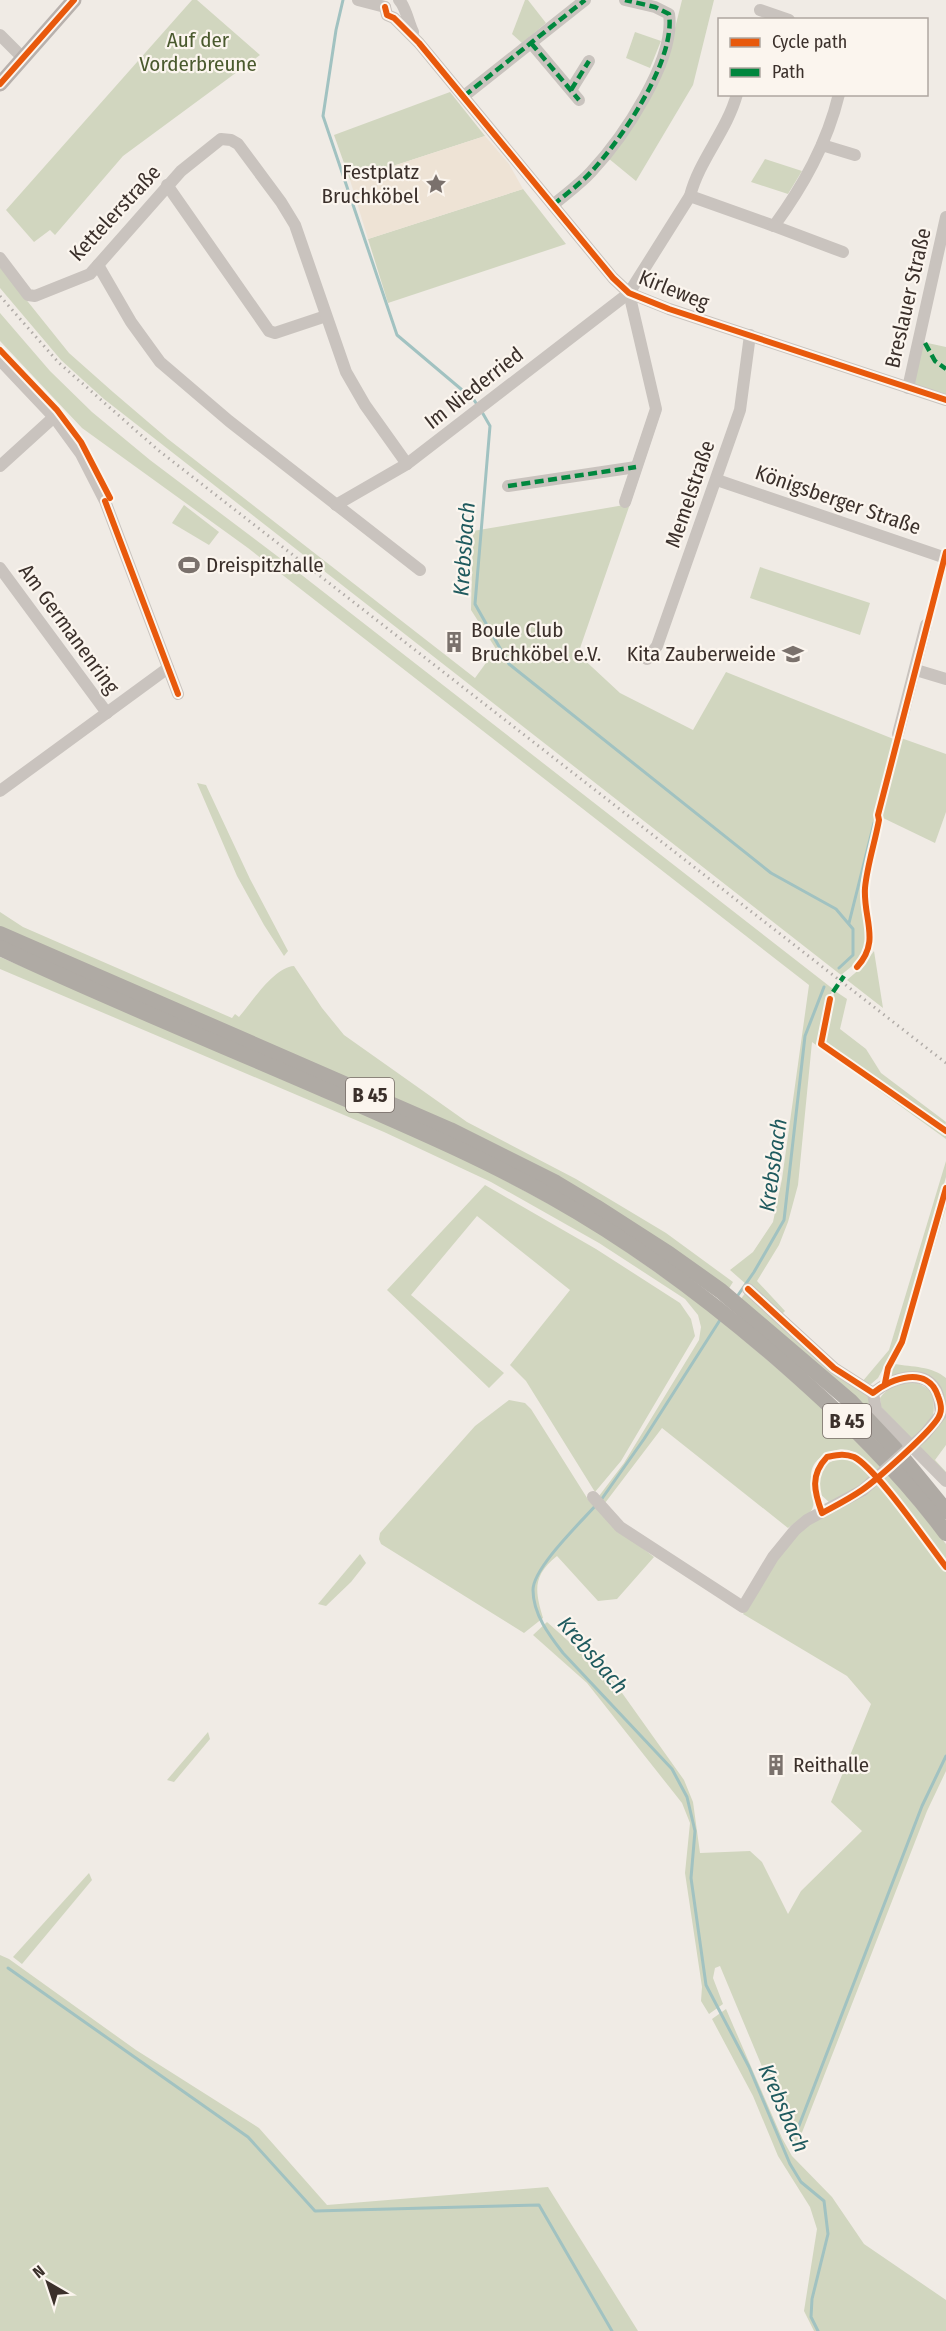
<svg xmlns="http://www.w3.org/2000/svg" width="946" height="2331" viewBox="0 0 946 2331" font-family="'Fira Sans Condensed',sans-serif">
	<style>
		.green { fill: #d1d6bf }
		.plaza { fill: #eee3d5 }
		.lines { fill: none; stroke-linecap: round; stroke-linejoin: round }
		.stream { stroke: #a1c2c1; stroke-width: 3 }
		.minor { stroke: #c9c3be; stroke-width: 12 }
		.major { stroke: #b8b1ad; stroke-width: 15 }
		.highway { stroke: #afaaa4; stroke-width: 16 }
		.rail { stroke: #b1aca8; stroke-width: 3; stroke-dasharray: 1.5 4.5; stroke-linecap: butt }
		.minor-bridge { stroke: #c9c3be; stroke-width: 12 }
		.quiet { stroke: #00873e; stroke-width: 4.5; stroke-dasharray: 9 4.5; stroke-linecap: butt }
		.cycleway-casing { stroke: #fbf5ee; stroke-width: 10 }
		.cycleway { stroke: #e8590c; stroke-width: 6 }
		.labels { text-anchor: middle; dominant-baseline: central; stroke-width: 4.5; stroke-linejoin: round; paint-order: stroke }
		.shield { fill: #fbf5ee; stroke: #756b66; stroke-width: 1.5 }
		.shield-label { font-size: 20px; font-weight: bold; fill: #3b302b }
		.park-label { font-size: 21px; fill: #4a5a2e; stroke: #fbf5ee }
		.poi-label { font-size: 21px; fill: #3b302b; stroke: #fbf5ee; text-anchor: start }
		.street-label { font-size: 21px; fill: #3b302b; stroke: #fbf5ee }
		.water-label { font-size: 22px; font-style: italic; fill: #1f5a5e; stroke: #fbf5ee }
	</style>
	<rect width="100%" height="100%" fill="#f0ebe5"/>
	<g class="green">
		<polygon points="192,0 197,0 260,55 123,156 55,235 50,230 34,242 6,210"/>
		<polygon points="525,0 528,0 546,23 522,43 512,34"/>
		<polygon points="682,0 714,0 693,85 636,181 608,158 671,44"/>
		<polygon points="635,32 661,41 650,68 626,58"/>
		<polygon points="450,92 485,136 350,180 334,135"/>
		<polygon points="765,159 802,171 788,194 751,182"/>
		<polygon points="523,189 566,244 388,303 368,239"/>
		<path d="M0,267L69,353L113,392L168,439L475,678L496,649L471,610L473,531L630,504L578,654L620,693L693,730L726,672L896,740L877,816L878,823C873,844 867,866 864,888C858,930 886,942 841,975L104,399L61,360L0,288Z"/>
		<polygon points="0,313 50,371 92,412 150,460 285,562 833,989 829,999 820,1045 946,1132 946,1139 812,1042 798,1185 788,1222 779,1245 757,1281 785,1311 781,1315 730,1270 753,1252 773,1222 782,1179 809,985 248,548 82,428 0,341"/>
		<polygon points="923,342 946,347 946,394 912,384"/>
		<polygon points="184,505 219,532 209,545 172,523"/>
		<polygon points="760,567 870,603 860,635 750,598"/>
		<polygon points="901,738 946,754 946,812 935,843 881,817"/>
		<polygon points="197,783 206,785 250,879 288,951 284,956 264,925 237,876"/>
		<path d="M0,912L23,927L232,1018L235,1014L239,1017C252,1002 274,967 294,966L322,1008L344,1035L467,1122L576,1179L666,1233L733,1282L728,1290L0,927Z"/>
		<polygon points="874,951 883,1008 847,980 862,967"/>
		<path d="M0,957L441,1146L588,1225L708,1309L825,1410L882,1468L875,1473C865,1460 852,1444 833,1451C793,1466 822,1494 811,1511C807,1517 794,1523 788,1528L662,1428L605,1503L599,1496L624,1463L699,1340L701,1327L698,1315L685,1299L599,1243L491,1182L384,1132L0,969Z"/>
		<polygon points="835,991 847,999 840,1029 866,1049 881,1073 946,1122 945,1128 826,1042 824,1040 832,999"/>
		<polygon points="946,1161 946,1177 901,1336 878,1378 871,1384 862,1382 889,1350"/>
		<polygon points="485,1185 596,1249 680,1303 691,1319 695,1336 621,1461 595,1492 526,1381 510,1365 570,1290 477,1216 411,1295 504,1373 489,1388 387,1290"/>
		<path d="M946,1193V1208L905,1343L895,1364C912,1367 932,1366 946,1378V1445L935,1460L946,1472V1475L918,1446L938,1425L939,1388L892,1377L890,1370L904,1342Z"/>
		<polygon points="746,1292 870,1394 908,1445 740,1300"/>
		<path d="M916,1382L932,1391C937,1421 932,1418 913,1440L881,1407L880,1398C889,1385 901,1383 916,1382Z"/>
		<path d="M509,1400L525,1403L531,1409L589,1501L619,1530L654,1557L617,1599L598,1601L557,1556C532,1576 535,1591 543,1618L524,1633L381,1544L379,1539L380,1533L475,1426Z"/>
		<path d="M840,1459H853L871,1477L861,1487L830,1503L819,1493C817,1474 820,1463 840,1459Z"/>
		<polygon points="888,1473 946,1544 946,1563 881,1479"/>
		<polygon points="877,1483 946,1572 946,1771 927,1811 796,2148 720,1966 715,1968 713,1978 723,2004 709,2014 701,2001 702,1987 685,1873 690,1823 682,1803 587,1683 533,1635 547,1622 615,1683 684,1780 693,1802 700,1853 750,1851 762,1862 788,1914 801,1891 862,1831 831,1802 871,1704 847,1676 743,1614 774,1558 797,1531"/>
		<polygon points="360,1554 366,1563 351,1582 326,1606 318,1604"/>
		<polygon points="208,1732 210,1739 174,1782 167,1780"/>
		<polygon points="89,1873 92,1880 22,1964 13,1957"/>
		<polygon points="0,1955 9,1959 136,2050 259,2128 327,2205 548,2187 638,2331 0,2331"/>
		<polygon points="726,2009 782,2138 792,2156 832,2197 864,2244 946,2300 946,2331 814,2331 804,2311 817,2229 810,2207 778,2156 753,2096 712,2019"/>
	</g>
	<polygon class="plaza" points="485,136 509,164 523,189 368,239 350,180"/>
	<g class="lines">
		<g class="stream">
			<polyline points="343,0 336,30 323,116 397,335 474,400 478,406"/>
			<polyline points="482,412 490,426 475,604 509,664 771,873 836,909 853,929 853,955 839,968"/>
			<polyline points="849,923 874,823"/>
			<polyline points="736,1298 754,1272 784,1220 805,1036 824,987"/>
			<polyline points="601,1500 644,1439 720,1320"/>
			<path d="M597,1504C581,1522 533,1568 533,1590C533,1614 549,1635 563,1653L672,1769L687,1797L695,1831L691,1878L706,1985L749,2067L790,2164L801,2182L824,2201L828,2234L812,2299L811,2317L818,2331"/>
			<polyline points="8,1968 248,2137 315,2211 539,2205 612,2331"/>
			<polyline points="795,2136 922,1806 946,1756"/>
		</g>
		<g class="minor">
			<polyline points="358,0 385,7"/>
			<path d="M399,0C406,7 408,22 413,32"/>
			<polyline points="385,7 387,15 394,18 419,43 613,278 629,293 669,309 946,400"/>
			<polyline points="760,10 789,20"/>
			<polyline points="0,35 23,58"/>
			<polyline points="531,43 579,100"/>
			<polyline points="571,90 589,61"/>
			<polyline points="464,96 585,0"/>
			<polyline points="822,145 855,155"/>
			<polyline points="167,185 269,331 275,333 326,316"/>
			<path d="M690,196L774,226C803,186 827,144 839,94"/>
			<path d="M553,205C566,194 580,184 591,172C622,139 676,60 669,14L655,7L625,0"/>
			<polyline points="774,226 843,252"/>
			<polyline points="0,258 28,295 35,296 90,274 181,171 221,139 231,140 238,144 281,202 295,225 346,372 365,405 407,464"/>
			<polyline points="98,265 131,322 160,362 229,421 420,570"/>
			<polyline points="0,360 54,417 81,454 105,501 178,694"/>
			<polyline points="908,388 946,217"/>
			<polyline points="0,466 54,417"/>
			<polyline points="717,480 946,558"/>
			<polyline points="508,486 636,467"/>
			<polyline points="625,502 656,409 629,293"/>
			<path d="M336,505L407,464L629,293L690,196C699,160 727,131 737,94"/>
			<polyline points="0,568 107,713"/>
			<polyline points="647,659 657,646 740,410 750,335"/>
			<polyline points="916,670 946,679"/>
			<polyline points="898,734 926,625"/>
			<polyline points="0,791 168,668"/>
			<polyline points="748,1289 834,1368 873,1393"/>
			<path d="M925,1434L941,1414C940,1406 940,1397 936,1390C922,1366 889,1380 873,1393L876,1410L946,1481"/>
			<polyline points="593,1497 620,1527 743,1607 773,1557 795,1530 807,1520 863,1490"/>
		</g>
		<polyline class="major" points="0,84 74,0"/>
		<g class="highway">
			<polyline points="0,934 450,1130 556,1183 596,1207 669,1254 721,1291 850,1401 896,1450 946,1511"/>
			<path d="M0,948C111,1000 225,1046 337,1095C410,1127 483,1158 552,1197C636,1244 713,1302 786,1366C844,1417 900,1471 946,1533"/>
		</g>
		<polyline class="rail" points="0,296 58,362 158,450 946,1063"/>
		<polyline class="minor-bridge" points="863,1490 925,1434"/>
		<g class="quiet">
			<polyline points="531,43 579,100"/>
			<polyline points="571,90 589,61"/>
			<polyline points="464,96 585,0"/>
			<path d="M553,205C566,194 580,184 591,172C622,139 676,60 669,14L655,7L625,0"/>
			<polyline points="925,343 935,361 946,369"/>
			<polyline points="508,486 636,467"/>
			<polyline points="833,992 844,976"/>
		</g>
		<defs>
			<g id="cycleway">
				<polyline points="385,7 387,15 394,18 419,43 613,278 629,293 669,309 946,400"/>
				<polyline points="0,84 74,0"/>
				<polyline points="0,350 57,410 81,442 110,498"/>
				<polyline points="105,501 178,694"/>
				<path d="M857,967C881,941 863,919 865,888C867,866 875,842 879,820L878,815L946,552"/>
				<polyline points="830,999 821,1044 946,1131"/>
				<path d="M748,1289L834,1368L873,1393C891,1378 928,1365 938,1396C940,1401 942,1409 940,1414C937,1427 875,1481 862,1490C849,1499 835,1506 822,1513C814,1491 810,1475 827,1457C837,1455 844,1453 854,1457C876,1468 928,1544 946,1567"/>
				<polyline points="885,1383 888,1368 902,1342 946,1188"/>
			</g>
		</defs>
		<use href="#cycleway" class="cycleway-casing"/>
		<use href="#cycleway" class="cycleway"/>
	</g>
	<defs>
		<symbol id="sight-bare" viewBox="-9 -9 18 18"><path d="M0-6L1.8-2.2L6-1.7L2.9 1.2L3.7 5.4L0 3.3L-3.7 5.4L-2.9 1.2L-6-1.7L-1.8-2.2Z" fill="#7a716c" stroke="#fbf5ee" stroke-width="2.5" paint-order="stroke"/></symbol>
		<symbol id="stadium-bare" viewBox="-9 -9 18 18"><path d="M0-5a6.5 5 0 1 0 0 10a6.5 5 0 1 0 0-10ZM-3.5-1.8h7v3.6h-7Z" fill="#7a716c" stroke="#fbf5ee" stroke-width="2.5" paint-order="stroke"/></symbol>
		<symbol id="building-bare" viewBox="-9 -9 18 18"><path d="M-4-6H4V6H1V3H-1V6H-4ZM-2.5-4.3h1.7v1.8h-1.7ZM.8-4.3h1.7v1.8H.8ZM-2.5-1h1.7V.8h-1.7ZM.8-1h1.7V.8H.8Z" fill="#7a716c" stroke="#fbf5ee" stroke-width="2.5" paint-order="stroke"/></symbol>
		<symbol id="school-bare" viewBox="-9 -9 18 18"><path d="M0-5L7-2L0 1L-7-2ZM-4 1L0 2.5L4 1V4Q0 6-4 4Z" fill="#7a716c" stroke="#fbf5ee" stroke-width="2.5" paint-order="stroke"/></symbol>
	</defs>
	<g fill-rule="evenodd">
		<use href="#sight-bare" x="421" y="169" width="30" height="30"/>
		<use href="#stadium-bare" x="174" y="550" width="30" height="30"/>
		<use href="#building-bare" x="439" y="627" width="30" height="30"/>
		<use href="#school-bare" x="778" y="639" width="30" height="30"/>
		<use href="#building-bare" x="761" y="1750" width="30" height="30"/>
	</g>
	<g class="labels">
		<g class="shield">
			<rect x="346" y="1078" width="48" height="34" rx="4.5"/>
			<rect x="823" y="1404" width="48" height="34" rx="4.5"/>
		</g>
		<g class="shield-label">
			<text x="370" y="1095">B 45</text>
			<text x="847" y="1421">B 45</text>
		</g>
		<g class="park-label">
			<text x="198" y="40">Auf der<tspan x="198" dy="24">Vorderbreune</tspan></text>
		</g>
		<g class="poi-label">
			<text x="419" y="172" text-anchor="end">Festplatz<tspan x="419" dy="24">Bruchköbel</tspan></text>
			<text x="206" y="565">Dreispitzhalle</text>
			<text x="471" y="630">Boule Club<tspan x="471" dy="24">Bruchköbel e.V.</tspan></text>
			<text x="776" y="654" text-anchor="end">Kita Zauberweide</text>
			<text x="793" y="1765">Reithalle</text>
		</g>
		<g class="street-label">
			<text transform="translate(115 213) rotate(-47)">Kettelerstraße</text>
			<text transform="translate(674 290) rotate(22)">Kirleweg</text>
			<text transform="translate(908 298) rotate(-77)">Breslauer Straße</text>
			<text transform="translate(474 388) rotate(-38)">Im Niederried</text>
			<text transform="translate(690 494) rotate(-71)">Memelstraße</text>
			<text transform="translate(838 500) rotate(19)">Königsberger Straße</text>
			<text transform="translate(69 629) rotate(54)">Am Germanenring</text>
		</g>
		<g class="water-label">
			<text transform="translate(464 549) rotate(-86)">Krebsbach</text>
			<text transform="translate(773 1165) rotate(-82)">Krebsbach</text>
			<text transform="translate(593 1655) rotate(49)">Krebsbach</text>
			<text transform="translate(784 2108) rotate(66)">Krebsbach</text>
		</g>
	</g>
	<rect x="718" y="18" width="210" height="78" fill="#fbf5ee" stroke="#aea6a0" stroke-width="1.5"/>
	<rect x="730" y="38" width="30" height="9" fill="#e8590c" stroke="#aea6a0" stroke-width="1.5"/>
	<text x="772" y="48" font-size="18" fill="#3b302b">Cycle path</text>
	<rect x="730" y="68" width="30" height="9" fill="#00873e" stroke="#aea6a0" stroke-width="1.5"/>
	<text x="772" y="78" font-size="18" fill="#3b302b">Path</text>
	<g transform="translate(48 2283) rotate(321)" stroke="#fbf5ee" stroke-width="4.5" paint-order="stroke">
	<path d="M0-4.5L10 22L0 15L-10 22Z" fill="#3b302b"/>
	<text y="-9" font-size="16" font-weight="bold" text-anchor="middle" fill="#3b302b">N</text>
	</g>
</svg>
